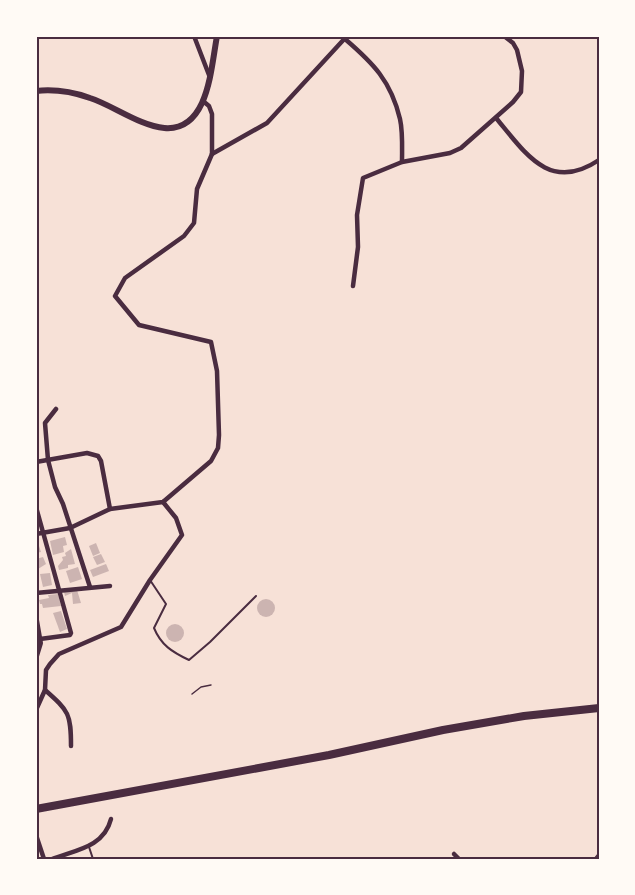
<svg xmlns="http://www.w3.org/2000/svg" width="635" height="895" viewBox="0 0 635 895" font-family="'Fira Sans Condensed',sans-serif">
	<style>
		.building { fill: #ccb4b1 }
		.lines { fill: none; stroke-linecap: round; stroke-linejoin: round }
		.path { stroke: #4a2c40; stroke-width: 1.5 }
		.service { stroke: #4a2c40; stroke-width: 2 }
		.minor { stroke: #4a2c40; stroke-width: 4.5 }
		.tertiary { stroke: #4a2c40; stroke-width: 6 }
		.trunk { stroke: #4a2c40; stroke-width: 8 }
		.neatline { fill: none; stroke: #4a2c40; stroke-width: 2 }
	</style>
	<rect width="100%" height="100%" fill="#f7e1d7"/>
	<g class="building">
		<polygon points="36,537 41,552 36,553"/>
		<polygon points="65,537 67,545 63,546 64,552 53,555 50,541"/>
		<polygon points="96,543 100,553 93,556 89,546"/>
		<polygon points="71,549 75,564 68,565 68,568 59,570 58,566 63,560 62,557 66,556 65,553"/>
		<polygon points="101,554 105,562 97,565 93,557"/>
		<polygon points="43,557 46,564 38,569 36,568 36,559"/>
		<polygon points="106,564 109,571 93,577 90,570"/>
		<polygon points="78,567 82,579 70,583 66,571"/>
		<polygon points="50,573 52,585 43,587 40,574"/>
		<polygon points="77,590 81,603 73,604 72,593 65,596 64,592"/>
		<polygon points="58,594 61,606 43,608 42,604 40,604 39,600 49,598 48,595"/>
		<circle cx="266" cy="608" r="9"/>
		<polygon points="61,611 67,629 60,632 53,613"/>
		<circle cx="175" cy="633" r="9"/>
	</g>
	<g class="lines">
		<g class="path">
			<polyline points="192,694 201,687 211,685"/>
			<polyline points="594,859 599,853"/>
		</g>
		<g class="service">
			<path d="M150,580L166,604L154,628C161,645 172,652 189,660L210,642L256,596"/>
			<polyline points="89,847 93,859"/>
		</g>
		<g class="minor">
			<polyline points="194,36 209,75"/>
			<path d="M345,39C373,63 391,81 400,119C403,132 402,148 402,162"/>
			<path d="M496,118C526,154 550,193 599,160"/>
			<polyline points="212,154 267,123 347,36"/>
			<polyline points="353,286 358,247 357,215 363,178 402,162 450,153 461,148 513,102 521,92 522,71 517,50 513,43 504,36"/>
			<polyline points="56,409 45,423 48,460 55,487 63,504 90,587"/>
			<polyline points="36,462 87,453 98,456 101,461 110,509"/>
			<polyline points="36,507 71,633 70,635 40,639"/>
			<polyline points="36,534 70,528 110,509 163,502 211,461 218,448 219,435 217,371 211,342 139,325 115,296 125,278 184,236 194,223 197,189 212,154 212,114 209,106 203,101"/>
			<polyline points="36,593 110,586"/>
			<path d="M45,690C69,711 71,714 71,746"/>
			<polyline points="36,710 45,690 46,670 50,664 59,654 121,627 150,580 182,535 176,518 163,502"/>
			<polyline points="36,835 44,859"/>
			<polyline points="454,854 459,859"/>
			<path d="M52,859C76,850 104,847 111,819"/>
		</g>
		<g class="tertiary">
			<path d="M36,91C54,89 73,92 90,98C125,109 177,157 202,103C211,83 213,58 217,36"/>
			<polyline points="36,620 40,643 36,656"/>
		</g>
		<polyline class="trunk" points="36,809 329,755 443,730 524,716 599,708"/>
	</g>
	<rect width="635" height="895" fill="none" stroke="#fffaf5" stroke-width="75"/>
	<rect x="38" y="38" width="560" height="820" class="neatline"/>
</svg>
